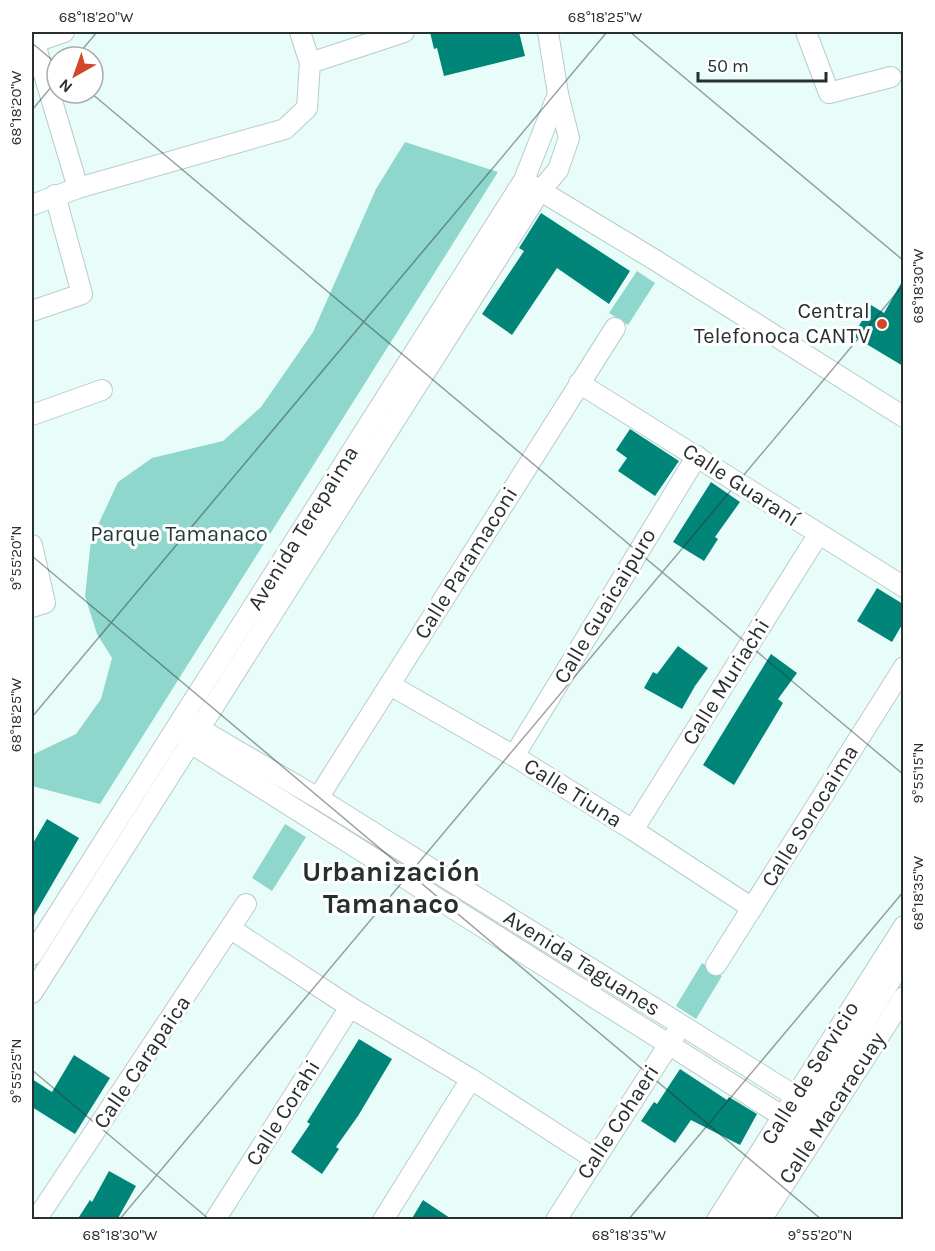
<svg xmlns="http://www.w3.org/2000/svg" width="935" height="1251" viewBox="0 0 935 1251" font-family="Karla,sans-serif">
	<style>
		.green { fill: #8fd7cc }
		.building { fill: #028579 }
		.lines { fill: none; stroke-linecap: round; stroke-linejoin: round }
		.minor-casing { stroke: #b8ccc9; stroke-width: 22 }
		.minor { stroke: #fff; stroke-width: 20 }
		.ticks { fill: none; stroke: #28302f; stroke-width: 1.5; stroke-opacity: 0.45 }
		.poi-dot { fill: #d24729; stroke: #fff; stroke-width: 2 }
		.labels { text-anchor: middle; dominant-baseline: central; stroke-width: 6; stroke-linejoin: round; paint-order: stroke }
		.poi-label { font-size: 22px; fill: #28302f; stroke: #fff; text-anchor: end }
		.street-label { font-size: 22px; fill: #28302f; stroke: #fff }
		.park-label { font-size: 22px; fill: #223a36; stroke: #fff }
		.district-label { font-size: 28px; font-weight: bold; fill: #28302f; stroke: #fff }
		.neatline { fill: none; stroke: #28302f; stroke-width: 2 }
		.ticks-label { font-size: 15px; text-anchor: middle; fill: #28302f }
	</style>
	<rect width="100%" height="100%" fill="#e8fdf9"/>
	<g class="green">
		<polygon points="405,142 498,172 100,804 32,786 32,755 76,734 101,699 112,658 97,634 85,596 91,540 118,482 152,458 223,441 261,407 313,332 376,189"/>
		<polygon points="637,271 655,283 628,325 609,313"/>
		<polygon points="285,824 306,837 272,891 252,878"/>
		<polygon points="702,963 722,976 696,1019 676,1006"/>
	</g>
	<g class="building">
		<polygon points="430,32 519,32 525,56 444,76 437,48 434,49"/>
		<polygon points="541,213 630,271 609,304 557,268 512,335 482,314 524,251 519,248"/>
		<polygon points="903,280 903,366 853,336 871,305 884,313"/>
		<polygon points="630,429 679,461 655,496 618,471 627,458 616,450"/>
		<polygon points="711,482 740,502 715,537 718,539 704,561 673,542"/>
		<polygon points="877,588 903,604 903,623 892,642 857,621"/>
		<polygon points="678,646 708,668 695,686 682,709 644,688 653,672 657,674"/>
		<polygon points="771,654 797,673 778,699 783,703 734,785 703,765"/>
		<polygon points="47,819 79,838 32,919 32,845"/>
		<polygon points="359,1039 392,1059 358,1116 336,1147 339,1149 322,1174 291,1152 310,1124 307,1122"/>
		<polygon points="74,1055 110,1078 75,1134 32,1107 32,1079 52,1092"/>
		<polygon points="680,1069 727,1100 729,1097 757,1114 740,1145 691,1120 675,1143 641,1121 654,1102 657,1104"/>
		<polygon points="109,1171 136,1186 117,1220 77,1220 90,1200 92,1202"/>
		<polygon points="423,1200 453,1220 411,1220"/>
	</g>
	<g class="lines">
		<defs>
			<g id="minor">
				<polyline points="806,32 829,93 891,77"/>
				<polyline points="32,34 78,188"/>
				<polyline points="32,43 64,32"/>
				<polyline points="310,63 404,32"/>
				<polyline points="531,185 655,260 904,417"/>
				<polyline points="32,205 78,188 285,129 307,108 310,63 300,32"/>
				<polyline points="32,311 82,294 55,195"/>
				<polyline points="579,383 904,587"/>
				<polyline points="32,415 102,390"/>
				<polyline points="32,545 45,603 32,607"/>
				<polyline points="390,685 514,756 633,830 752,908"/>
				<polyline points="188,722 318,798 827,1116"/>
				<polyline points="189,742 814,1136"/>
				<polyline points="514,756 697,456"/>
				<polyline points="318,798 615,328"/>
				<polyline points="633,830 818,535"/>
				<polyline points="231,929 350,1007 471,1079 595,1159"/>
				<polyline points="32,955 524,180 558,94"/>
				<polyline points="716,965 904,667"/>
				<polyline points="32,993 540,191 558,170 569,138 558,94 548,32"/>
				<polyline points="36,1220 246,904"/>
				<polyline points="215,1220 350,1007"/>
				<polyline points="383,1220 471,1079"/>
				<polyline points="556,1220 675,1035"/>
				<polyline points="717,1220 904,926"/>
				<polyline points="740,1220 904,959"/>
				<polyline points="761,1220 904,997"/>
			</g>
		</defs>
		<use href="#minor" class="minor-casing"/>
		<use href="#minor" class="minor"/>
	</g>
	<path class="ticks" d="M630,32L904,261M32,43L57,64M76,57L97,32M91,93L904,775M32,110L57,80M32,556L822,1220M32,717L607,32M32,1070L210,1220M119,1220L904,284M628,1220L904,891"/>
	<circle class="poi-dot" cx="882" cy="324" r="6"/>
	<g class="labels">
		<g class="poi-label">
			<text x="870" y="311">Central<tspan x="870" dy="25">Telefonoca CANTV</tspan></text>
		</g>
		<g class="street-label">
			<text transform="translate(741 485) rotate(33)">Calle Guaraní</text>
			<text transform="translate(303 528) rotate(-58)">Avenida Terepaima</text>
			<text transform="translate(466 563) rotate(-58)">Calle Paramaconi</text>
			<text transform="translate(605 606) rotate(-59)">Calle Guaicaipuro</text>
			<text transform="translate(726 682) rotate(-58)">Calle Muriachi</text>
			<text transform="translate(573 793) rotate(32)">Calle Tiuna</text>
			<text transform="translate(810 816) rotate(-58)">Calle Sorocaima</text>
			<text transform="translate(582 963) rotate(32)">Avenida Taguanes</text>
			<text transform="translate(142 1062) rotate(-56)">Calle Carapaica</text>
			<text transform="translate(810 1073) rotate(-58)">Calle de Servicio</text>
			<text transform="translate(832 1108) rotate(-57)">Calle Macaracuay</text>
			<text transform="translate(283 1113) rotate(-58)">Calle Corahi</text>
			<text transform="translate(618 1122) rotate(-57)">Calle Cohaeri</text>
		</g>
		<g class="park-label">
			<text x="179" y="534">Parque Tamanaco</text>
		</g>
		<g class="district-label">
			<text x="391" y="871">Urbanización<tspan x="391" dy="32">Tamanaco</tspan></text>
		</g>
	</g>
	<rect width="935" height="1251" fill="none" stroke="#ffffff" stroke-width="66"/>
	<g transform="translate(75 75) rotate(220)"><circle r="28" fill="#ffffff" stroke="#a9acac" stroke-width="1.5"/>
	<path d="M0-4.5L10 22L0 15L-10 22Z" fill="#d24729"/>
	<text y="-9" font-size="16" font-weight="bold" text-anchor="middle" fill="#28302f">N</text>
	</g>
	<path d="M698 72v9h128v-9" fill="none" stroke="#28302f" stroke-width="3"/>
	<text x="707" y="72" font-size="18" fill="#28302f" stroke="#ffffff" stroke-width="4.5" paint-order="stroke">50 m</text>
	<rect x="33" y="33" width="869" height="1185" class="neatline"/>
	<g class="ticks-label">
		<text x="96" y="22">68°18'20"W</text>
		<text x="605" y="22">68°18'25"W</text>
		<text transform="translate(16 108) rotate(-90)" y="5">68°18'20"W</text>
		<text transform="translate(918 286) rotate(-90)" y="5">68°18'30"W</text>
		<text transform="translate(16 558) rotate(-90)" y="5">9°55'20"N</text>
		<text transform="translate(16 715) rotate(-90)" y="5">68°18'25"W</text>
		<text transform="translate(918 773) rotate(-90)" y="5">9°55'15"N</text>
		<text transform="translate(918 893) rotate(-90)" y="5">68°18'35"W</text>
		<text transform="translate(16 1071) rotate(-90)" y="5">9°55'25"N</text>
		<text x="120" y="1240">68°18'30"W</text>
		<text x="629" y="1240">68°18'35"W</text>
		<text x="820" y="1240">9°55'20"N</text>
	</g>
</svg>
